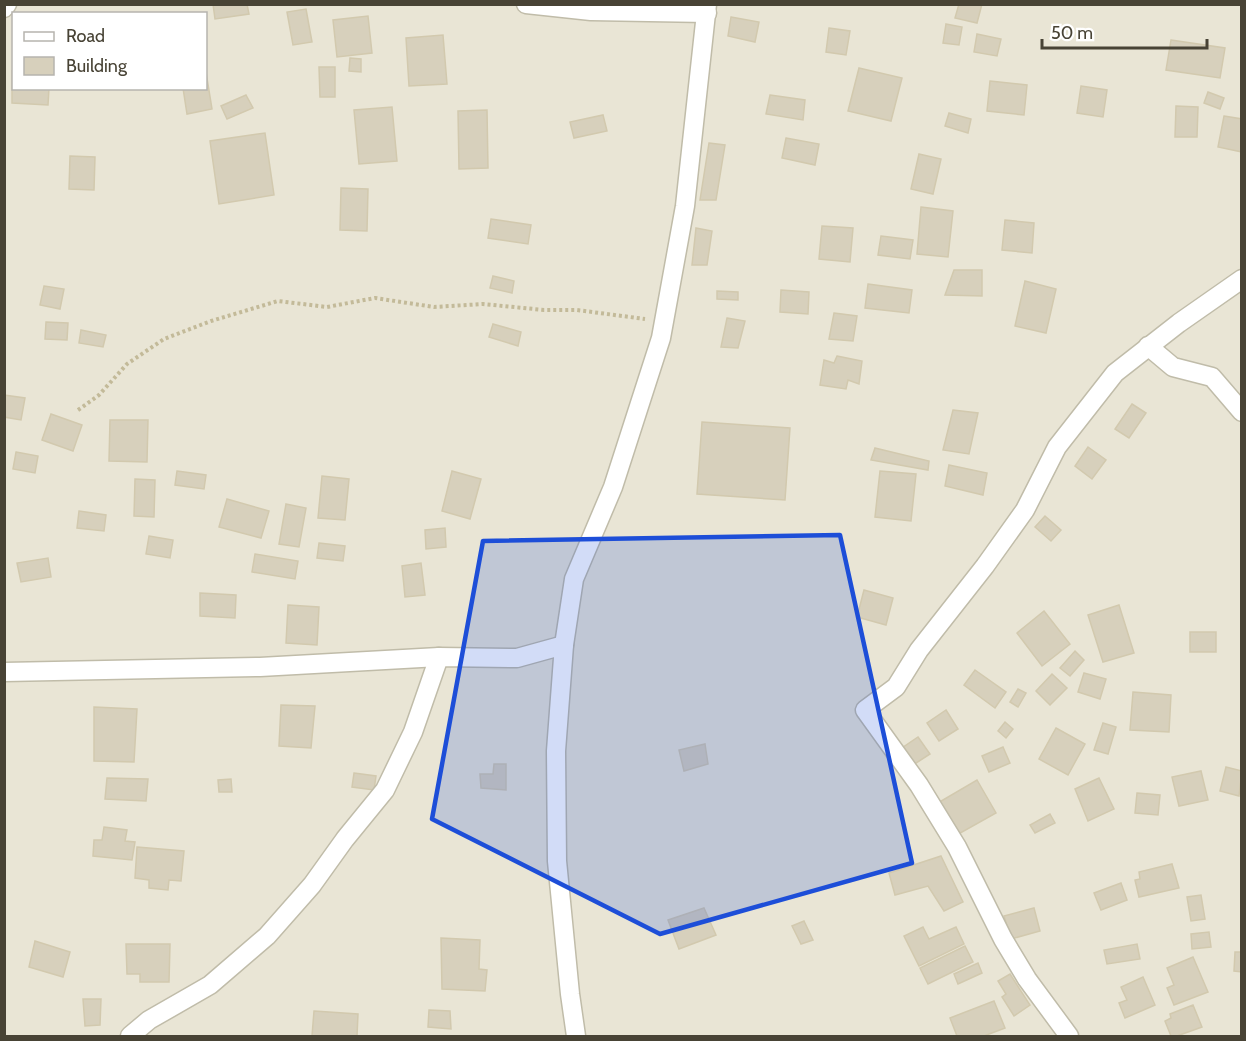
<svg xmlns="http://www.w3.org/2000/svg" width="1246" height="1041" viewBox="0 0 1246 1041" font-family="Cabin,sans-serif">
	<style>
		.residential { fill: #e9e5d5; fill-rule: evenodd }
		.building { fill: #d7d0bc; stroke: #d2c9ae; stroke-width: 1.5 }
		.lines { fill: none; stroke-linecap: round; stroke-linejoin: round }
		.minor-casing { stroke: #c0bca9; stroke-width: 21 }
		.path { stroke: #c3ba99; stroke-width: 4; stroke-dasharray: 3 3; stroke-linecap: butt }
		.minor { stroke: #fff; stroke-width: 18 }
		.marked { fill: #1d4ed8; fill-opacity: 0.2; stroke: #1d4ed8; stroke-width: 4.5; stroke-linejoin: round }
	</style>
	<rect width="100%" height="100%" fill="#f4f2e7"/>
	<path class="residential" d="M5,5H1241V1036H5ZM14,14H206V88H14Z"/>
	<g class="building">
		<polygon points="213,4 247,4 249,14 215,19"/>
		<polygon points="959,4 982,4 977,23 955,18"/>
		<polygon points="306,9 312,42 293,45 287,12"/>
		<polygon points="368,16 372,53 337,57 333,20"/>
		<polygon points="731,17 759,22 755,42 728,36"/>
		<polygon points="946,24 962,27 959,45 943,43"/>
		<polygon points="829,28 850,31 846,55 826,52"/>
		<polygon points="977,34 1001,39 997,56 974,52"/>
		<polygon points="443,35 447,84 409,86 406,38"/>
		<polygon points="1171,40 1225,48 1220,78 1166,70"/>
		<polygon points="350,58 361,59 361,72 349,71"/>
		<polygon points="319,67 335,67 335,97 320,97"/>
		<polygon points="859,68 902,78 891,121 848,111"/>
		<polygon points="12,70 14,88 49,88 48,105 12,103"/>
		<polygon points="206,72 212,109 187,114 183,88 206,88"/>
		<polygon points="990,81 1027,85 1024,115 987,111"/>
		<polygon points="1081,86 1107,90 1103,117 1077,113"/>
		<polygon points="1208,92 1224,98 1220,109 1204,103"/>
		<polygon points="246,95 253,108 227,119 221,106"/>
		<polygon points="770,95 805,100 803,120 766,114"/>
		<polygon points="1176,106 1198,107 1197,137 1175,137"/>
		<polygon points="392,107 397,161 359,164 354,110"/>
		<polygon points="487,110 488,168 459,169 458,111"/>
		<polygon points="949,113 971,119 968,133 945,126"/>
		<polygon points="603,115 607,131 574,138 570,122"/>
		<polygon points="1224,116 1242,119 1242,152 1218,147"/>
		<polygon points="265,133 274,195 219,204 210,141"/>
		<polygon points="786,138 819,144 815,165 782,158"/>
		<polygon points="709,143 725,145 716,200 700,200"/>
		<polygon points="919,154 941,159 933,194 911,189"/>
		<polygon points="70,156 95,157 94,190 69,189"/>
		<polygon points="341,188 368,189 367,231 340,230"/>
		<polygon points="921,207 953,211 948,257 917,254"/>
		<polygon points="491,219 531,225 528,244 488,238"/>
		<polygon points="1005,220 1034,223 1032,253 1002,250"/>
		<polygon points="822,226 853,228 850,262 819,259"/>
		<polygon points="696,228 712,231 707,265 692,265"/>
		<polygon points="881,236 913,240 910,259 878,255"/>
		<polygon points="954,270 982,270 982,296 945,295"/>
		<polygon points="493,276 514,281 512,293 490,288"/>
		<polygon points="1025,281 1056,289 1046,333 1015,326"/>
		<polygon points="868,284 912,290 909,313 865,308"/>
		<polygon points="44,286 64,289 60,309 40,305"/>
		<polygon points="781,290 809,292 808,314 780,312"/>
		<polygon points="717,291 738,292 738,300 717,299"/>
		<polygon points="834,313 857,316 853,341 829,339"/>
		<polygon points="727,318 745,321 738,348 721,347"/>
		<polygon points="46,322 68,323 67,340 45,339"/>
		<polygon points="493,324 521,332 518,346 489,337"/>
		<polygon points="81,330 106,335 103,347 79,343"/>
		<polygon points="837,356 862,361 859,384 848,380 846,389 820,385 824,360 834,363"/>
		<polygon points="4,395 25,398 21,420 4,417"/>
		<polygon points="1132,404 1146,413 1129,438 1115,429"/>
		<polygon points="953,410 978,413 969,454 943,450"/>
		<polygon points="51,414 82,425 73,451 42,440"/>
		<polygon points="110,420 148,420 147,462 109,461"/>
		<polygon points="702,422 790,428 785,500 697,494"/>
		<polygon points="1088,447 1106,460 1092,479 1075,466"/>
		<polygon points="875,448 929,461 928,470 871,460"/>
		<polygon points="16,452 38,456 35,473 13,469"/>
		<polygon points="949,465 987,473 983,495 945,486"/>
		<polygon points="177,471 206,475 204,489 175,485"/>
		<polygon points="452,471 481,479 470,519 442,511"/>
		<polygon points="880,471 916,474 911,521 875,517"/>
		<polygon points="322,476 349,479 345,520 318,518"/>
		<polygon points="135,479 155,480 154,517 134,516"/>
		<polygon points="227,499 269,511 261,538 219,527"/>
		<polygon points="286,504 306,508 299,547 279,544"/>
		<polygon points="79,511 106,515 104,531 77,528"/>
		<polygon points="1045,516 1061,530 1051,541 1035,527"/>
		<polygon points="445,528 446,547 426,549 425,530"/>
		<polygon points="149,536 173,540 170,558 146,554"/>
		<polygon points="319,543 345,546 343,561 317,558"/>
		<polygon points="255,554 298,561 295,579 252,572"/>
		<polygon points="48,558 51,577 21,582 17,563"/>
		<polygon points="421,563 425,595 405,597 402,566"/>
		<polygon points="864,590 893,598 886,625 857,617"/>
		<polygon points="200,593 236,595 235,618 200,616"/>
		<polygon points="288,605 319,607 317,645 286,643"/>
		<polygon points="1119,605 1134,653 1103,662 1088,615"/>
		<polygon points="1044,611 1070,644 1042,666 1017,633"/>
		<rect x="1190" y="632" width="26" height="20"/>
		<polygon points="1075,651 1084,660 1070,676 1060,668"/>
		<polygon points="975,670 1006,692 995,708 964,685"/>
		<polygon points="1084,673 1106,679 1100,699 1078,692"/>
		<polygon points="1052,674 1067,688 1050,705 1036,691"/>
		<polygon points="1018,689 1026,693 1018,707 1010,702"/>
		<polygon points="1133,692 1171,695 1169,732 1130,730"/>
		<polygon points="281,705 315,706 311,748 279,746"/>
		<polygon points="94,707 137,709 134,762 94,761"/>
		<polygon points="946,710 958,729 939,741 927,723"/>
		<polygon points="1005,722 1013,729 1006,738 998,731"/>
		<polygon points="1103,723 1116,727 1108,754 1094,750"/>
		<polygon points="1056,728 1085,744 1068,775 1039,759"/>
		<polygon points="918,737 930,754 910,767 899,750"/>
		<polygon points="705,744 708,764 684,771 679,750"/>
		<polygon points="1003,747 1010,763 989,772 982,756"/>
		<polygon points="494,764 506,764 506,790 481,788 480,774 493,774"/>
		<polygon points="1226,767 1242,771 1239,796 1220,791"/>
		<polygon points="1201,771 1208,800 1179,806 1172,777"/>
		<polygon points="354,773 376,776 374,790 352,787"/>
		<polygon points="107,778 148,779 146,801 105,799"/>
		<polygon points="1099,778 1114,809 1088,821 1075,789"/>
		<polygon points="231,779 232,792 219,792 218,780"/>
		<polygon points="977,780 996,813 955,836 936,804"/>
		<polygon points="1137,793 1160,795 1158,815 1135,813"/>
		<polygon points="1050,814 1055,823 1035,833 1030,825"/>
		<polygon points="104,827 127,830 125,841 135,842 132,860 93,856 94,840 102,840"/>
		<polygon points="137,847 184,851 181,881 169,880 168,890 149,888 149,880 135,878"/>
		<polygon points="941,856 963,902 944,911 928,886 895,895 889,873"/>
		<polygon points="1172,864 1179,888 1139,897 1135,880 1140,879 1139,872"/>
		<polygon points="1121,883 1127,900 1101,910 1094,893"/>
		<polygon points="1201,895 1205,919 1191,921 1187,897"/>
		<polygon points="704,908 716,935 679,949 668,920"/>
		<polygon points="1034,908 1040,931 1011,939 1004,916"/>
		<polygon points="804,921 813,940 801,944 792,926"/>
		<polygon points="923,927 929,939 956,927 964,944 919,966 904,936"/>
		<polygon points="1209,932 1211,947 1192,949 1191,934"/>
		<polygon points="441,938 480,940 479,969 487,970 485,991 442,989"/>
		<polygon points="35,941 70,952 63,977 29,967"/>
		<polygon points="126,944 170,944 169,982 140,982 140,974 127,974"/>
		<polygon points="1137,944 1140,959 1107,964 1104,950"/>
		<polygon points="965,946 973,962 928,984 920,968"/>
		<polygon points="1235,952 1242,952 1242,972 1234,971"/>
		<polygon points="1193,957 1208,992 1174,1005 1167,988 1174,985 1167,968"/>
		<polygon points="978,963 982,973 958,984 954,974"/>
		<polygon points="1010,974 1030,1005 1014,1016 1002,997 1006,994 998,981"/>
		<polygon points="1143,977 1155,1005 1125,1018 1119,1003 1127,1000 1121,987"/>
		<polygon points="83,999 101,999 100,1025 85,1026"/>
		<polygon points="994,1001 1005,1028 984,1036 957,1036 950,1018"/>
		<polygon points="1193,1005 1202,1027 1177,1036 1171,1036 1165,1021 1171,1018 1170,1014"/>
		<polygon points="429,1010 450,1011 451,1029 428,1027"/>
		<polygon points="314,1011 358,1014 357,1036 312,1036"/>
	</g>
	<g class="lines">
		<defs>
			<g id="minor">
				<polyline points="526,4 591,11 707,13"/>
				<polyline points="4,8 7,4"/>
				<polyline points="1148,346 1173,367 1212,377 1242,412"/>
				<polyline points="4,672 260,667 439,657 517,658 564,645"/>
				<polyline points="130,1036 149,1020 210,985 267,936 312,885 345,839 385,790 413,732 439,657"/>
				<polyline points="576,1036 570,994 557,861 556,751 564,645 574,579 613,487 661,338 685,206 707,4"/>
				<polyline points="1069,1036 1027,979 1003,939 957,847 919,785 865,710 896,687 919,650 985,566 1025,510 1057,447 1115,373 1179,323 1242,279"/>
			</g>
		</defs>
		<use href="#minor" class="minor-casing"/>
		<polyline class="path" points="78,410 99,395 127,364 164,339 211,321 278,301 327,307 375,298 434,307 483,304 544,310 577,310 645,319"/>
		<use href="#minor" class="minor"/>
	</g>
	<path class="marked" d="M840,535L912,863L660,934L432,819L483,541Z"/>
	<rect width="1246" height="1041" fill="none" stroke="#484335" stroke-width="12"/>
	<rect x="12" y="12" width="195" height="78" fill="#ffffff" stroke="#b6b4ae" stroke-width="1.5"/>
	<rect x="24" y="32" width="30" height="9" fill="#ffffff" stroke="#b6b4ae" stroke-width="1.5"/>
	<text x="66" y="42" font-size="18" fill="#484335">Road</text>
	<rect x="24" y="57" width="30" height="18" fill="#d7d0bc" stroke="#b6b4ae" stroke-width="1.5"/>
	<text x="66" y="72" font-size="18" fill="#484335">Building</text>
	<path d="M1042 39v9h165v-9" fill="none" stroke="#484335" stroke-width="3"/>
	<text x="1051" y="39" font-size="18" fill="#484335" stroke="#ffffff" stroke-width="4.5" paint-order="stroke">50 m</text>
</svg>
